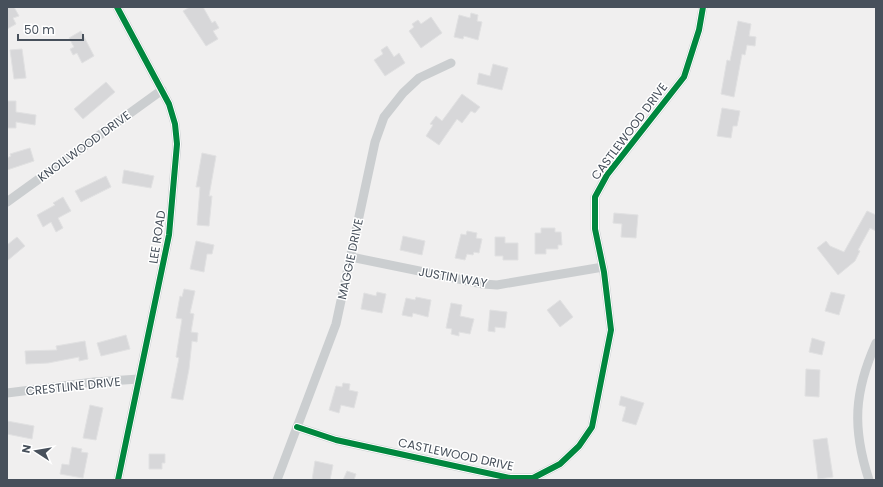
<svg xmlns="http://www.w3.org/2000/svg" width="883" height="487" viewBox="0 0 883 487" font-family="Poppins,sans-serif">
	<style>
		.building { fill: #d7d7d9; stroke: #e1e1e2 }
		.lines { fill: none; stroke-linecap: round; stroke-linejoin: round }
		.minor { stroke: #cbced0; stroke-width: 9 }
		.cycleway-casing { stroke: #fff; stroke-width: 8 }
		.cycleway { stroke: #00873e; stroke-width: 6 }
		.labels { text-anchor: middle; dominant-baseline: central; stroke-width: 3; stroke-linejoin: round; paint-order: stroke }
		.street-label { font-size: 12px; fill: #47505b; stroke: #fff }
	</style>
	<rect width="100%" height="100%" fill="#f0efef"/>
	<g class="building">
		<polygon points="7,7 14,7 19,16 13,18 16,24 7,29"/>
		<polygon points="190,7 203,7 212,23 215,21 219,28 213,31 218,39 206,46 183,11"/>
		<polygon points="471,13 478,15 477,21 482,22 478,40 464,36 463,39 454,37 459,15 470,18"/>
		<polygon points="431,17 442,33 421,48 409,31 414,27 412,24 418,20 421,24"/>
		<polygon points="738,21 751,24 749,36 756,37 755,46 747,45 745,55 742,54 734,97 721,94 727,60 730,61"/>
		<polygon points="81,31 94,56 82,63 77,53 73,55 70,49 74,47 69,38"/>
		<polygon points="387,46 394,57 399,53 405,63 385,76 374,60 383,54 381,50"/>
		<polygon points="22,49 26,78 14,79 10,50"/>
		<polygon points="493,64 508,68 502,90 477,84 479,73 490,76"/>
		<polygon points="106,82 115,92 83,119 74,109"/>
		<polygon points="462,94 480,107 475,113 471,111 462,123 457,119 439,145 426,136 433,125 430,124 436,116 442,121"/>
		<polygon points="7,101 16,101 16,112 36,115 35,125 16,122 16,128 7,128"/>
		<polygon points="722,108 740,111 737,126 733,126 731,138 717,136"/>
		<polygon points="30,148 34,161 7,170 7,158 11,156 10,154"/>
		<polygon points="202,153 216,156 209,196 212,196 209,226 197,225 200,187 196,187"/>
		<polygon points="124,170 154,176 151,188 122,183"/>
		<polygon points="106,176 111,187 81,202 75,191"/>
		<polygon points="63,197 71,211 58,218 63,228 56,232 51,222 43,227 37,215 55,205 53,203"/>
		<polygon points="867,211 876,215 876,231 870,228 858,250 860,251 855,261 838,275 817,248 826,241 830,246 844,252"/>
		<polygon points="614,213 638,215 636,238 621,237 622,224 613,223"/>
		<polygon points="541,228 555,228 555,232 561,232 562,245 558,245 558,249 546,249 546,254 535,254 535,233 541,233"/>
		<polygon points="467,231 477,233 476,238 482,239 479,253 474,252 473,255 467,254 465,260 455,258 461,234 466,235"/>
		<polygon points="403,236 425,241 422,255 400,250"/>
		<polygon points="17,237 25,246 7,261 7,245"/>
		<polygon points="495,237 505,237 505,243 518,243 518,260 503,260 503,256 495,256"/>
		<polygon points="196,241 214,245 212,254 207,254 204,272 190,269"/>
		<polygon points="184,289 195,291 190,313 194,314 191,332 198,333 197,342 192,341 189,369 183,400 171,398 179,358 176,357 182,319 176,318 180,296 182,297"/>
		<polygon points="377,292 386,294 382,313 361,309 364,293 376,296"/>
		<polygon points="831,292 845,295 839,315 825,311"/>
		<polygon points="416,297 431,300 428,317 413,313 412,317 402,315 406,298 415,300"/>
		<polygon points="560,300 573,317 560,327 547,310"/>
		<polygon points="451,303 462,305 460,316 474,319 470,334 459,332 459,336 451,334 452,329 446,328"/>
		<polygon points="490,310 507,312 505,328 495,327 495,332 488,331"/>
		<polygon points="126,335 130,349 101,356 97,343"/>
		<polygon points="812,338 825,342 822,355 809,352"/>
		<polygon points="85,341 88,359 79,361 79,357 48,363 26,364 25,351 57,350 56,346"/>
		<polygon points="806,369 820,370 819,397 805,396"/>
		<polygon points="343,383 350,384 349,390 358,392 354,408 341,405 339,413 329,410 336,386 342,387"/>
		<polygon points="621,396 644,403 636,425 622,421 626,407 619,405"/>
		<polygon points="90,405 103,408 96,440 83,438"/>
		<polygon points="7,421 34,426 32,439 7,434"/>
		<polygon points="827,438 833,477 818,479 813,440"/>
		<polygon points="72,447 82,449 81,452 88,453 83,478 60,474 62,464 69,465"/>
		<polygon points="149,454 165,454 165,463 162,463 162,469 149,469"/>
		<polygon points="315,461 333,465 330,480 312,480"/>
		<polygon points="347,471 356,474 354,480 343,480"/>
	</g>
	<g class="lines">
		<g class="minor">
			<polyline points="117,7 169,104 175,124 177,144 169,235 118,480"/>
			<polyline points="7,202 162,90"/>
			<polyline points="351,257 483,284 497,285 603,267"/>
			<polyline points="7,393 94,382 139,379"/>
			<polyline points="297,427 336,440 510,478 533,478 560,464 579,446 592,427 611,330 604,272 595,229 595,197 607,175 684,77 699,30 703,7"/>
			<polyline points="277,480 336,324 375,142 384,117 403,93 419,78 451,63"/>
			<path d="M869,480C852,428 854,392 876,343"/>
		</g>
		<defs>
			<g id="cycleway">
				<polyline points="117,7 169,104 175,124 177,144 169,235 118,480"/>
				<polyline points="297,427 336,440 510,478 533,478 560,464 579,446 592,427 611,330 604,272 595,229 595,197 607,175 684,77 699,30 703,7"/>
			</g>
		</defs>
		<use href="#cycleway" class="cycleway-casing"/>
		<use href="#cycleway" class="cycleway"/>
	</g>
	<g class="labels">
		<g class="street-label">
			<text transform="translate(629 131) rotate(-53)">CASTLEWOOD DRIVE</text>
			<text transform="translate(84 146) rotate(-36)">KNOLLWOOD DRIVE</text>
			<text transform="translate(157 237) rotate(-81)">LEE ROAD</text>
			<text transform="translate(350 259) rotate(-78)">MAGGIE DRIVE</text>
			<text transform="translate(453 277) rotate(10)">JUSTIN WAY</text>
			<text transform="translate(73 386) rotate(-6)">CRESTLINE DRIVE</text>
			<text transform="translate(456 454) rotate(12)">CASTLEWOOD DRIVE</text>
		</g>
	</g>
	<rect width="883" height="487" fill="none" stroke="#47505b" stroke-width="16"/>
	<g transform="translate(36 451) rotate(282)" stroke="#ffffff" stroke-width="3" paint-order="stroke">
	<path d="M0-3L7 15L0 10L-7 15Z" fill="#47505b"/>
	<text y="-6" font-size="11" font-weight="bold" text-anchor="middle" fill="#47505b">N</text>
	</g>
	<path d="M18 34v6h65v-6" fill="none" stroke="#47505b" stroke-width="2"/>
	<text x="24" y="34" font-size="12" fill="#47505b" stroke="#ffffff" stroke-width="3" paint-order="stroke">50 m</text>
</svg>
